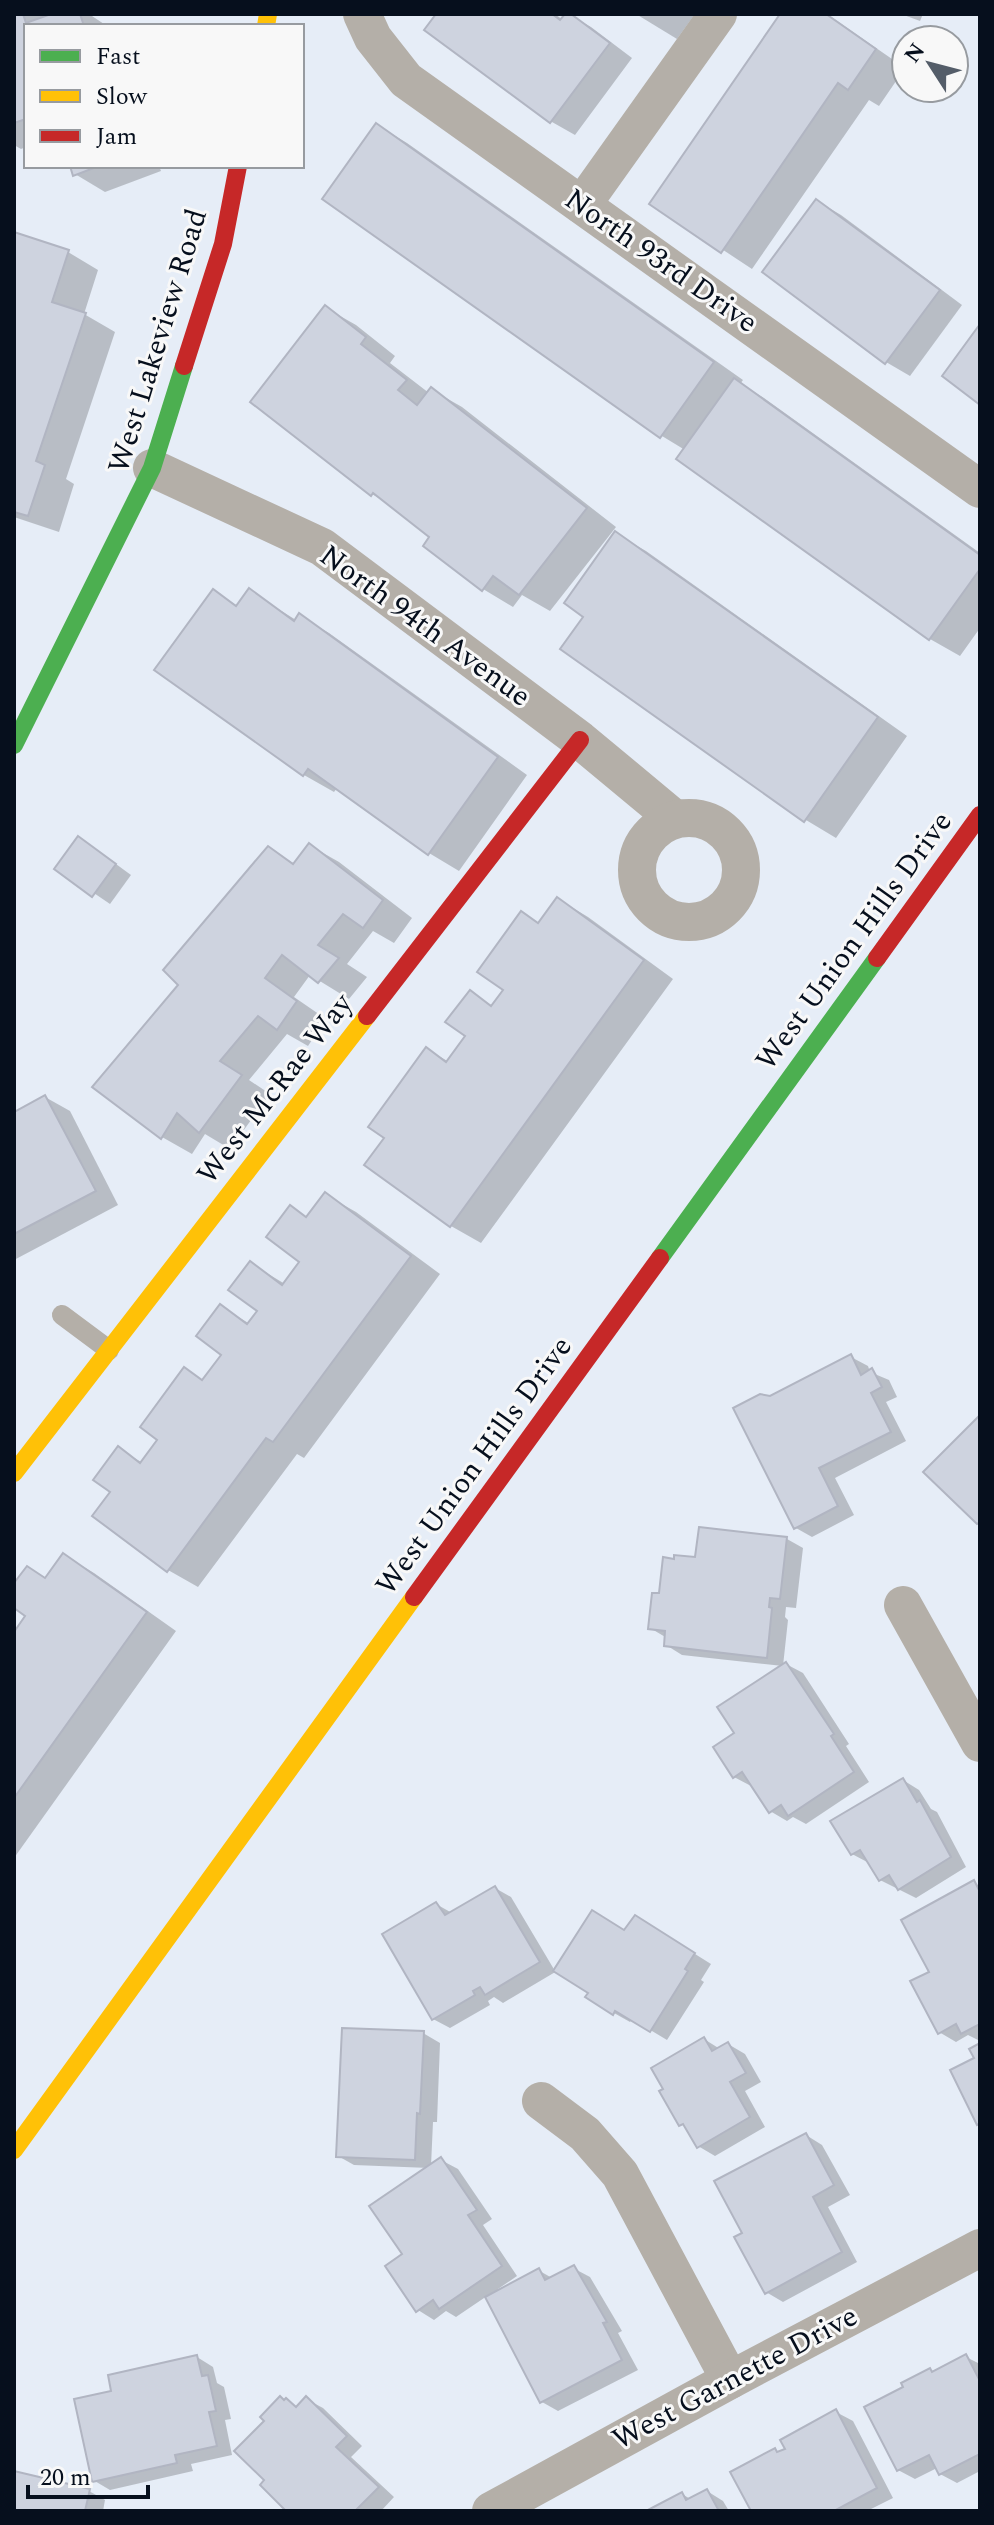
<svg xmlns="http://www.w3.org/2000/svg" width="994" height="2525" viewBox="0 0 994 2525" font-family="Spectral,serif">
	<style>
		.shadow { fill: #0003 }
		.building { fill: #ced3df; stroke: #b1b5c2; stroke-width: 2 }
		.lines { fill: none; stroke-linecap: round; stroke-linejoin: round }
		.lane { stroke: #b4afa8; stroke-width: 20 }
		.street { stroke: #b4afa8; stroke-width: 38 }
		.fast { stroke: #4caf50; stroke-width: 18 }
		.slow { stroke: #ffc107; stroke-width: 18 }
		.jam { stroke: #c62828; stroke-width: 18 }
		.labels { text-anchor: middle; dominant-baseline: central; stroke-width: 6; stroke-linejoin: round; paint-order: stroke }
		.street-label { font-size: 30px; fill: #060f1d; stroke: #f8f8f8 }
	</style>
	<rect width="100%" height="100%" fill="#e6edf7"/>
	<g class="shadow">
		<polygon points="14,14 46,14 47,18 56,14 89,14 107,26 26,26 26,147 21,149 14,145"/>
		<polygon points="439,14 555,14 563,20 568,14 591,27 632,58 575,135 552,122 427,30"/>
		<polygon points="636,14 695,14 677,39"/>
		<polygon points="782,14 827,14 905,68 879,106 869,100 752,269 652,203"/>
		<polygon points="901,14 923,14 920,21"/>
		<polygon points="377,125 407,143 743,380 740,384 764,398 980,553 980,628 960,656 930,639 679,459 685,450 662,436 325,199"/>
		<polygon points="72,166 159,166 161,171 105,192 75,174"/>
		<polygon points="817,201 841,215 962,305 910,376 886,362"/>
		<polygon points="14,234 68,252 98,270 84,314 115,332 66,479 74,484 59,532 14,517"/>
		<polygon points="326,308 356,325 395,356 390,363 429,393 432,390 462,407 616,527 550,611 522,595 513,607 483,589 432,537 394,507 372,494 253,402"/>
		<polygon points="616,534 646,551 907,736 836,838 806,820 563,649 585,616"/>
		<polygon points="249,591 296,620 299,616 329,633 527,775 459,871 429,853 337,788 334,792 304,775 213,592 238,606"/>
		<polygon points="309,845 339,862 412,918 394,943 373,931 347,964 367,977 349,999 310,975 294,997 326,1019 308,1046 287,1034 249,1080 270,1094 230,1149 205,1134 192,1154 162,1137 180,985 268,849 295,864"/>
		<polygon points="94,848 131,875 110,904 57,868"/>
		<polygon points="558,899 588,917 673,979 481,1243 451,1226 386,1138 427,1049 449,1062 468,1036 470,993 493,1006 505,990 540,924"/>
		<polygon points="45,1097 70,1111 118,1205 14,1260 14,1114"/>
		<polygon points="326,1195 356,1212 440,1274 304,1458 297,1454 198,1587 168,1570 112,1492 118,1449 143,1463 160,1440 185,1370 204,1381 224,1354 220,1306 250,1324 260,1310 250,1263 285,1284 302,1262 291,1208 308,1218"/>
		<polygon points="851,1357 868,1366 870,1372 889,1380 897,1397 886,1402 906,1441 835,1478 854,1515 812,1537 796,1528 770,1399"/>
		<polygon points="787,1539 803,1548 796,1608 786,1607 785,1617 788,1620 783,1666 682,1655 666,1645 667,1638 650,1628 661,1596 697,1559"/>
		<polygon points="64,1555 94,1573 176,1631 14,1858 14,1631 16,1632 28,1616 14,1606 14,1587 46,1580"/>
		<polygon points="786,1664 803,1673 849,1744 846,1746 869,1782 806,1824 793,1817 787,1821 770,1811 753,1785 751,1786 734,1777 737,1734"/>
		<polygon points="903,1780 919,1790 931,1809 937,1812 966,1867 916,1898 880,1880 869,1863 852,1854"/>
		<polygon points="974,1883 980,1886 980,2041 968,2035 956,2042 939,2032 931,1973"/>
		<polygon points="495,1888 511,1897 555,1971 625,1932 652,1927 711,1964 701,1980 704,1982 667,2040 632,2019 630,2022 614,2013 591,1992 557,1971 503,2003 494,1997 488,2001 490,2005 450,2028 433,2019 436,1904 452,1913"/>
		<polygon points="423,2033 440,2043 437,2122 433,2122 431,2166 441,2160 458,2169 492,2219 483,2225 517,2276 498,2289 499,2292 538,2270 552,2278 573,2268 590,2277 622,2331 618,2333 638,2370 558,2411 542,2402 487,2296 456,2317 446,2311 434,2320 418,2310 405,2255 429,2168 354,2165 338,2156"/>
		<polygon points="704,2039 720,2049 728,2044 745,2054 761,2082 745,2091 765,2127 715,2156 698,2146 688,2128 681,2124"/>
		<polygon points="806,2135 822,2145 850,2195 828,2207 857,2262 783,2302 766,2292 745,2234"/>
		<polygon points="197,2357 213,2367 217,2383 224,2387 231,2419 225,2420 232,2455 191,2464 193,2471 110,2490 93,2480 114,2392"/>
		<polygon points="966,2357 980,2364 980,2471 957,2483 940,2474 937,2468 915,2479 898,2470 905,2388 930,2370 935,2373"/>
		<polygon points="306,2399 323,2408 362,2446 351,2457 394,2497 381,2511 289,2511 267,2480 285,2401 298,2407"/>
		<polygon points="836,2412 853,2421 893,2498 867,2511 754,2511 775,2450 780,2453"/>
		<polygon points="14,2473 89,2491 105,2500 103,2511 14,2511"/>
		<polygon points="707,2491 723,2501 729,2511 650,2511 682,2494 692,2500"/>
	</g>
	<g class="building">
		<polygon points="14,14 23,14 26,23 51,14 80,14 84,26 26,26 26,119 14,123"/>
		<polygon points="436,14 552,14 560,20 565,14 571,14 610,43 550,123 424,30"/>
		<polygon points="780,14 826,14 876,49 848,90 838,83 721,253 649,204"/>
		<polygon points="376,123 714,362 660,438 322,199"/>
		<polygon points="70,166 99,166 73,176"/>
		<polygon points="816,199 940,290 885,364 762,272"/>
		<polygon points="14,232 69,250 52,302 86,313 36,461 45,465 28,516 14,512"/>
		<polygon points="325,305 366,337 361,344 407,380 398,390 417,405 431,387 587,508 519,595 493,576 482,591 423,546 429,537 373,493 371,496 250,402"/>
		<polygon points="980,324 980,405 942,376"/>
		<polygon points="734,378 980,555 980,569 929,640 676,459"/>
		<polygon points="615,531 878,717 804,822 560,649 583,617 564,603"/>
		<polygon points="249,588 294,621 299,613 498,757 428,855 308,769 303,776 154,670 213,589 236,606"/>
		<polygon points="78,836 116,864 92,897 54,869"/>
		<polygon points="309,843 383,900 363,928 343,914 318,945 339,958 318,983 282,955 265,978 297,1001 277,1030 258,1016 220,1061 242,1075 199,1133 177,1113 161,1139 92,1087 178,985 163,970 268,846 293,864"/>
		<polygon points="557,897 644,960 450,1227 364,1165 384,1138 368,1127 426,1047 446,1062 465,1036 445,1022 470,990 491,1006 503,990 477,972 521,911 538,923"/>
		<polygon points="45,1095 96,1191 14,1234 14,1112"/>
		<polygon points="325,1192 411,1256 273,1442 266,1438 167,1572 92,1516 110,1492 93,1480 118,1446 140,1463 157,1440 140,1427 184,1367 202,1380 221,1355 196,1336 220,1304 247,1324 257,1311 228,1290 250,1261 282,1285 299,1262 266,1237 290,1205 306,1217"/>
		<polygon points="851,1354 861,1375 872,1368 882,1387 871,1393 891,1432 819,1468 838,1506 794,1529 733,1408 760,1394 770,1396"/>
		<polygon points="978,1417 980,1419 980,1522 977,1524 923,1472"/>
		<polygon points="699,1527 787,1537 780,1599 770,1598 769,1607 772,1608 767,1658 664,1646 665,1631 648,1629 652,1593 659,1593 663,1557 674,1559 674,1555 695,1557"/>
		<polygon points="63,1553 147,1612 14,1798 14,1632 25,1616 14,1608 14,1583 27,1566 45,1578"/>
		<polygon points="786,1662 834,1734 831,1736 854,1772 788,1816 781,1805 769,1813 742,1772 733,1778 713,1747 734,1733 717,1707"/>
		<polygon points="903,1778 917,1802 920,1800 951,1857 898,1890 889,1875 879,1881 860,1850 851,1855 830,1821"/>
		<polygon points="974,1880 980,1892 980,2024 961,2034 956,2024 938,2034 910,1981 929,1972 901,1920"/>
		<polygon points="495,1886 540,1962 485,1995 480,1987 473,1991 475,1995 432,2020 382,1934 436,1902 445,1915"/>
		<polygon points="592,1910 624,1930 635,1915 695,1953 685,1969 688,1971 650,2032 615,2011 613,2015 585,1997 588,1993 553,1971"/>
		<polygon points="342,2028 424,2031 420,2114 417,2113 415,2160 336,2157"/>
		<polygon points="704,2037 712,2051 728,2042 746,2073 730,2082 750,2117 697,2148 683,2124 679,2126 659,2091 663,2089 651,2068"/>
		<polygon points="980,2043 980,2123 977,2125 950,2070 974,2058 969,2049"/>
		<polygon points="806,2133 834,2185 813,2197 842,2252 765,2294 734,2237 742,2233 714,2181"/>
		<polygon points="441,2157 477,2210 468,2215 502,2266 439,2309 433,2300 416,2312 385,2266 402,2254 369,2206"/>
		<polygon points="574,2265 607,2322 603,2323 622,2360 540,2403 485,2297 539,2268 545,2280"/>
		<polygon points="966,2354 980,2381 980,2454 939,2475 929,2455 897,2471 864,2407 903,2387 901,2383 930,2368 932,2372"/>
		<polygon points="197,2355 202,2376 208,2375 216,2411 209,2412 217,2446 175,2455 177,2463 92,2482 74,2399 111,2391 108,2375"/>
		<polygon points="280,2396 284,2400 286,2398 296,2407 306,2396 347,2436 336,2447 379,2487 355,2511 286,2511 260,2485 264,2480 234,2451 264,2421 260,2417"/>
		<polygon points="836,2409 877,2488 834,2511 751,2511 730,2472 775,2448 777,2452 785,2449 780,2440"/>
		<polygon points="14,2471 90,2489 85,2511 14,2511"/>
		<polygon points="707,2489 719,2511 646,2511 682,2492 686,2500"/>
	</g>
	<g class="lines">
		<polyline class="lane" points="62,1315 109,1350"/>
		<g class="street">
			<polyline points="362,14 373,38 406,80 980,489"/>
			<polyline points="582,205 718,14"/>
			<polyline points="152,468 322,547 580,740 675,819"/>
			<circle cx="689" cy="870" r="52"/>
			<polyline points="903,1605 980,1743"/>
			<polyline points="541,2101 585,2134 620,2174 730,2380"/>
			<polyline points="491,2511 730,2380 980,2248"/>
		</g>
		<g class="fast">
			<polyline points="14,745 152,468 184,366"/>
			<polyline points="660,1258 877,958"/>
		</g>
		<g class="slow">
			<polyline points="266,26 268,14"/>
			<polyline points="14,1473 367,1016"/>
			<polyline points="14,2150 414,1597"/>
		</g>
		<g class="jam">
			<polyline points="184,366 223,244 238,166"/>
			<polyline points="877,958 980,815"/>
			<polyline points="367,1016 580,740"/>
			<polyline points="414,1597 660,1258"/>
		</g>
	</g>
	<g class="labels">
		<g class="street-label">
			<text transform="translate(661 261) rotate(35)">North 93rd Drive</text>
			<text transform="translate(158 341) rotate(-73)">West Lakeview Road</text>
			<text transform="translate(425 626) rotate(36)">North 94th Avenue</text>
			<text transform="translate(854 941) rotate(-54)">West Union Hills Drive</text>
			<text transform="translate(275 1089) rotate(-52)">West McRae Way</text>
			<text transform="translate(474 1466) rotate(-54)">West Union Hills Drive</text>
			<text transform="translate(735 2378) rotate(-28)">West Garnette Drive</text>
		</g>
	</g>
	<rect width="994" height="2525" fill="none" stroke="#060f1d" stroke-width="32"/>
	<rect x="24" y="24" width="280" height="144" fill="#f8f8f8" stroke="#979ba0" stroke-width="2"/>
	<rect x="40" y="50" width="40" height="12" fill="#4caf50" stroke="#979ba0" stroke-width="2"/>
	<text x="96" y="64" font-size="24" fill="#060f1d">Fast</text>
	<rect x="40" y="90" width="40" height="12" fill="#ffc107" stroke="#979ba0" stroke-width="2"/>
	<text x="96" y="104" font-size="24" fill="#060f1d">Slow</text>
	<rect x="40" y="130" width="40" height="12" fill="#c62828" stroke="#979ba0" stroke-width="2"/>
	<text x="96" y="144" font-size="24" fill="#060f1d">Jam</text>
	<g transform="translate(930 64) rotate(306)"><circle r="38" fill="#f8f8f8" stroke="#979ba0" stroke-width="2"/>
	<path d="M0-6L14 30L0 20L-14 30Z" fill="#545d69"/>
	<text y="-12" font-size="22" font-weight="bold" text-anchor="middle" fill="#060f1d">N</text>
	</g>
	<path d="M28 2485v12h120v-12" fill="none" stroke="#060f1d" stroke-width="4"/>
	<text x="40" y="2485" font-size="24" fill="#060f1d" stroke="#f8f8f8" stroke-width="6" paint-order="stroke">20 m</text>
</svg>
